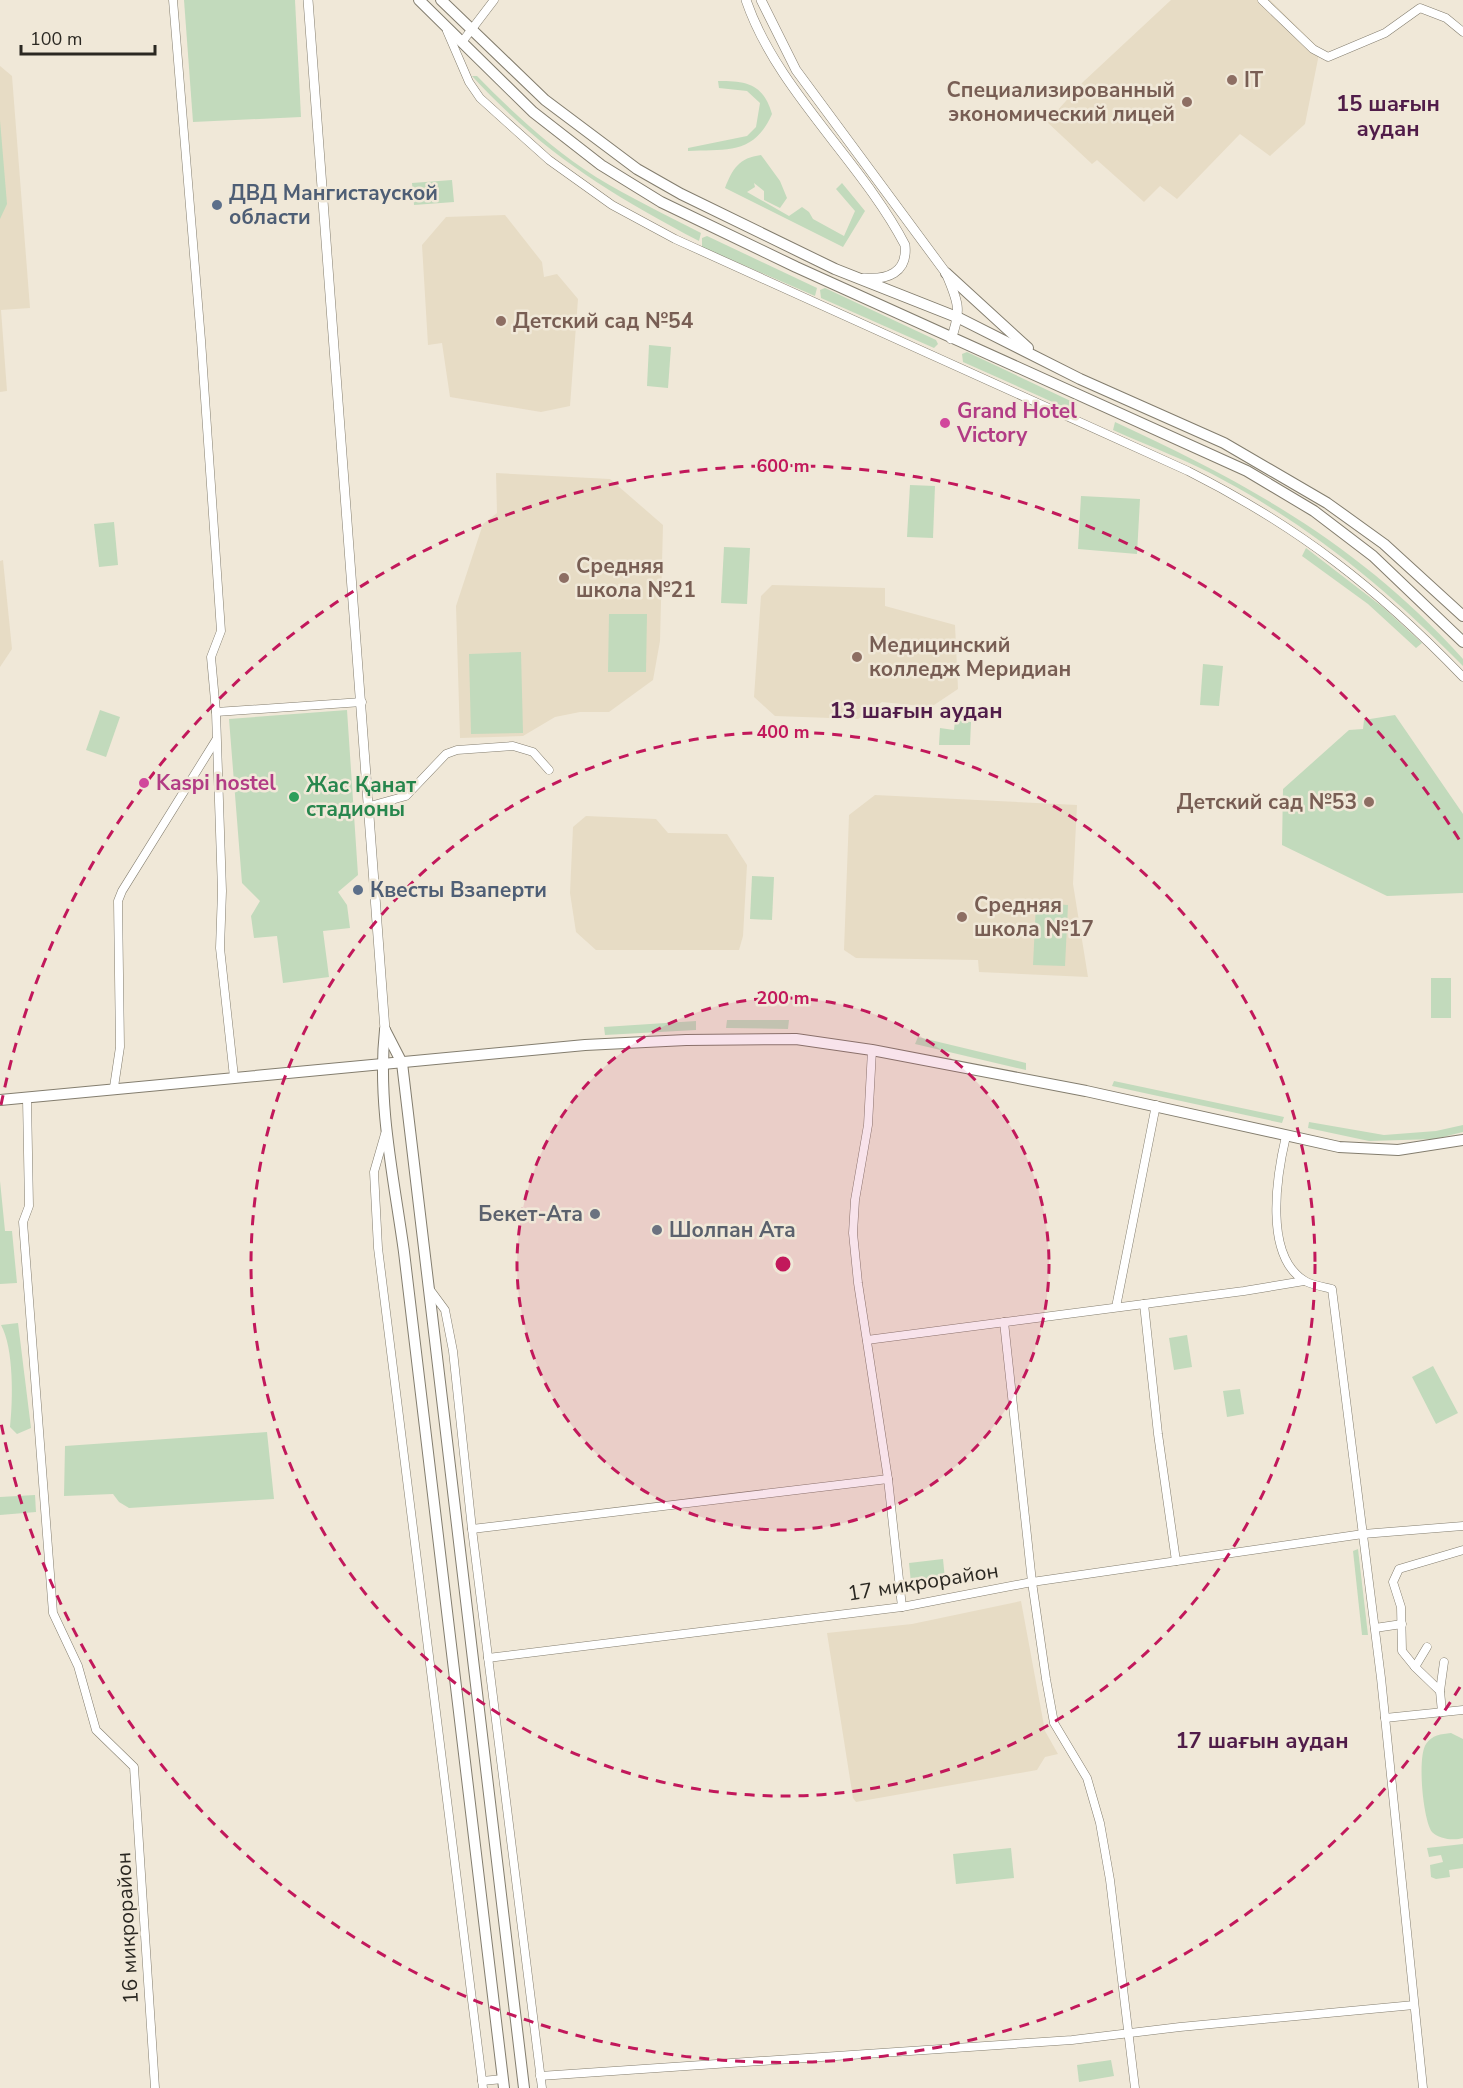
<svg xmlns="http://www.w3.org/2000/svg" width="1463" height="2088" viewBox="0 0 1463 2088" font-family="'Nunito Sans',sans-serif">
	<style>
		.built { fill: #e7dcc5 }
		.green { fill: #c2dabc }
		.lines { fill: none; stroke-linecap: round; stroke-linejoin: round }
		.minor-casing { stroke: #837d6e; stroke-width: 9 }
		.tertiary-casing { stroke: #837d6e; stroke-width: 10 }
		.secondary-casing { stroke: #837d6e; stroke-width: 12 }
		.minor { stroke: #fff; stroke-width: 8 }
		.tertiary { stroke: #fff; stroke-width: 9 }
		.secondary { stroke: #fff; stroke-width: 10 }
		.ring { fill: none; stroke: #c2185b; stroke-width: 3; stroke-dasharray: 10 8 }
		.education-dot { fill: #8d6e63; stroke: #f0e8d8; stroke-width: 2 }
		.service-dot { fill: #5c6f8a; stroke: #f0e8d8; stroke-width: 2 }
		.hotel-dot { fill: #d1479c; stroke: #f0e8d8; stroke-width: 2 }
		.leisure-dot { fill: #2e9e5b; stroke: #f0e8d8; stroke-width: 2 }
		.worship-dot { fill: #6b7280; stroke: #f0e8d8; stroke-width: 2 }
		.labels { text-anchor: middle; dominant-baseline: central; stroke-width: 5; stroke-linejoin: round; paint-order: stroke }
		.education-label { font-size: 21px; font-weight: bold; fill: #785e54; stroke: #f0e8d8; text-anchor: start }
		.service-label { font-size: 21px; font-weight: bold; fill: #4e5e75; stroke: #f0e8d8; text-anchor: start }
		.hotel-label { font-size: 21px; font-weight: bold; fill: #b23c85; stroke: #f0e8d8; text-anchor: start }
		.leisure-label { font-size: 21px; font-weight: bold; fill: #27864d; stroke: #f0e8d8; text-anchor: start }
		.worship-label { font-size: 21px; font-weight: bold; fill: #5b616d; stroke: #f0e8d8; text-anchor: end }
		.street-label { font-size: 21px; fill: #2b2822; stroke: #f0e8d8 }
		.neighbourhood-label { font-size: 22px; font-weight: bold; fill: #501c49; stroke: #f0e8d8 }
		.centre { fill: #c2185b; stroke: #f0e8d8; stroke-width: 3 }
		.ring-label { font-size: 18px; text-anchor: middle; font-weight: bold; fill: #c2185b; stroke: #f0e8d8; stroke-width: 5; stroke-linejoin: round; paint-order: stroke }
	</style>
	<rect width="100%" height="100%" fill="#f0e8d8"/>
	<g class="built">
		<polygon points="1171,0 1270,0 1320,49 1305,124 1270,156 1240,134 1177,199 1160,186 1144,202 1097,160 1092,164 1047,122 1083,82"/>
		<polygon points="0,66 12,76 30,308 1,310 7,391 0,392"/>
		<polygon points="505,215 542,262 544,277 557,274 578,299 570,406 541,412 450,397 442,343 428,345 422,245 446,217"/>
		<polygon points="496,473 610,479 663,525 660,641 653,680 609,712 580,712 555,717 523,736 460,738 456,606 483,524 497,513"/>
		<polygon points="3,560 12,649 0,667 0,561"/>
		<polygon points="772,585 885,588 885,606 955,625 958,689 931,707 882,702 858,719 775,716 754,697 761,596"/>
		<polygon points="875,795 1077,805 1073,884 1088,977 979,972 978,960 856,958 844,950 849,815"/>
		<polygon points="586,816 656,819 668,833 727,834 747,865 743,936 739,950 596,950 576,932 570,893 573,827"/>
		<polygon points="1021,1601 1045,1731 1058,1754 1045,1757 1037,1770 856,1802 853,1798 827,1633 912,1624"/>
	</g>
	<g class="green">
		<polygon points="184,0 295,0 301,117 193,122"/>
		<path d="M472,76H477C513,113 552,149 596,177C629,197 666,215 701,233L699,241C608,193 543,153 472,76Z"/>
		<path d="M718,81C748,81 763,84 772,114C754,155 727,149 688,151V148L747,136L756,127L760,103L747,91L719,88Z"/>
		<polygon points="0,120 7,204 0,219"/>
		<path d="M761,155L780,181L787,198L780,208L764,200V191L754,183L755,187L747,192L789,216L802,207L809,212L813,219L844,236L855,211L836,189L842,183L865,211L843,247L725,188C733,168 739,158 761,155Z"/>
		<polygon points="452,180 454,202 414,205 412,183"/>
		<polygon points="707,236 817,288 815,296 702,247 702,238"/>
		<polygon points="825,288 936,340 938,344 934,348 821,298 820,290"/>
		<polygon points="649,345 671,347 668,388 647,386"/>
		<polygon points="967,352 1077,404 1075,412 963,362 962,354"/>
		<path d="M1115,422C1250,484 1362,547 1463,659V666C1391,593 1316,530 1225,481C1190,461 1150,447 1113,430Z"/>
		<polygon points="910,485 935,486 933,538 907,537"/>
		<polygon points="1081,496 1140,499 1137,554 1078,549"/>
		<polygon points="114,522 118,565 99,567 94,524"/>
		<polygon points="724,547 750,548 747,604 721,603"/>
		<polygon points="1306,548 1384,608 1422,643 1416,648 1368,604 1302,556"/>
		<polygon points="609,614 647,614 646,672 608,672"/>
		<polygon points="521,652 523,733 471,734 469,654"/>
		<polygon points="1203,664 1223,666 1219,706 1200,705"/>
		<polygon points="100,710 120,717 106,757 86,750"/>
		<polygon points="347,710 358,875 338,892 347,905 350,928 323,931 329,977 283,983 277,936 254,938 251,916 260,901 242,883 229,719"/>
		<polygon points="1395,715 1463,814 1463,893 1387,896 1282,845 1283,789 1349,730 1363,729 1364,720"/>
		<polygon points="955,720 971,722 970,745 939,745 940,728 954,730"/>
		<polygon points="752,876 774,877 772,920 750,919"/>
		<polygon points="1036,903 1068,905 1065,966 1033,965"/>
		<rect x="1431" y="978" width="20" height="40"/>
		<polygon points="727,1020 789,1020 788,1029 726,1028"/>
		<polygon points="696,1021 696,1030 605,1035 604,1027"/>
		<polygon points="918,1037 1026,1063 1026,1070 915,1044"/>
		<polygon points="1114,1081 1284,1117 1282,1123 1112,1086"/>
		<polygon points="1309,1122 1384,1135 1436,1131 1463,1125 1463,1132 1435,1139 1369,1141 1308,1128"/>
		<polygon points="0,1181 5,1231 12,1231 17,1283 0,1284"/>
		<path d="M18,1323L31,1428L17,1434L10,1427C13,1401 14,1348 1,1325Z"/>
		<polygon points="1187,1335 1192,1367 1174,1370 1169,1338"/>
		<polygon points="1433,1366 1458,1413 1436,1424 1412,1377"/>
		<polygon points="1240,1389 1244,1414 1227,1417 1223,1391"/>
		<polygon points="267,1432 274,1499 129,1508 119,1502 113,1494 64,1496 65,1446"/>
		<polygon points="35,1495 36,1512 0,1515 0,1497"/>
		<polygon points="1358,1549 1368,1635 1362,1635 1353,1551"/>
		<polygon points="943,1559 945,1579 911,1583 909,1563"/>
		<path d="M1451,1733L1463,1739V1838C1454,1841 1439,1839 1432,1832C1423,1820 1417,1757 1426,1744C1432,1735 1441,1734 1451,1733Z"/>
		<polygon points="1463,1844 1463,1868 1449,1870 1450,1877 1436,1879 1431,1877 1430,1865 1443,1862 1441,1855 1429,1857 1427,1848"/>
		<polygon points="1011,1848 1014,1878 956,1884 953,1854"/>
		<polygon points="1111,2060 1114,2076 1079,2082 1077,2065"/>
	</g>
	<g class="lines">
		<defs>
			<g id="minor">
				<polyline points="173,0 201,340 221,631 211,657 216,712"/>
				<polyline points="1262,0 1313,49 1328,57 1385,33 1420,8 1446,18 1463,32"/>
				<path d="M447,31L469,82L480,98L501,117L549,160L612,205L675,239L1188,471C1299,527 1377,588 1463,677"/>
				<polyline points="462,42 494,0"/>
				<polyline points="370,806 406,796 446,754 457,750 513,746 533,752 549,770"/>
				<polyline points="872,1050 868,1125 855,1200 853,1233 858,1283 888,1479 902,1607"/>
				<polyline points="234,1077 220,948 222,891 216,712 362,702"/>
				<polyline points="114,1087 120,1047 118,901 122,891 216,740"/>
				<polyline points="27,1099 29,1206 23,1222 53,1613 78,1666 96,1730 134,1767 155,2088"/>
				<polyline points="385,1134 374,1172 378,1248 483,2088"/>
				<path d="M1286,1136C1277,1174 1263,1256 1305,1281C1312,1285 1324,1287 1332,1289L1381,1678L1423,2088"/>
				<polyline points="431,1291 445,1310 453,1351 472,1529 542,2088"/>
				<polyline points="1144,1304 1158,1434 1176,1561"/>
				<polyline points="1116,1307 1156,1105"/>
				<polyline points="1004,1322 1032,1582 1046,1679 1054,1723 1087,1778 1100,1823 1110,1880 1135,2088"/>
				<polyline points="867,1340 1244,1291 1304,1281"/>
				<polyline points="472,1529 888,1479"/>
				<polyline points="1375,1628 1402,1624"/>
				<polyline points="1427,1647 1415,1667 1440,1691"/>
				<polyline points="488,1658 902,1607 1032,1582 1363,1534 1463,1526"/>
				<polyline points="1415,1667 1402,1651 1401,1607 1393,1582 1399,1569 1463,1550"/>
				<polyline points="1442,1712 1440,1691 1444,1662"/>
				<polyline points="1385,1718 1463,1710"/>
				<polyline points="540,2076 1072,2040 1180,2027 1414,2005"/>
				<polyline points="482,2081 503,2079"/>
			</g>
			<g id="tertiary">
				<polyline points="308,0 385,1030"/>
				<path d="M746,0C776,89 862,162 905,245C908,273 887,280 864,278"/>
				<path d="M761,0L796,70L946,273C958,301 962,310 951,339"/>
			</g>
			<g id="secondary">
				<polyline points="419,0 533,112 601,165 661,202 796,267 1247,471 1314,511 1373,556 1463,642"/>
				<polyline points="441,0 545,100 637,169 681,194 835,269 959,318 1080,379 1224,443 1327,503 1384,544 1463,616"/>
				<polyline points="946,273 1028,348"/>
				<polyline points="385,1030 402,1063 524,2088"/>
				<path d="M385,1030C377,1103 394,1179 404,1252L504,2088"/>
				<polyline points="0,1100 585,1045 686,1040 796,1039 872,1050 1086,1091 1339,1147 1398,1150 1463,1140"/>
			</g>
		</defs>
		<use href="#minor" class="minor-casing"/>
		<use href="#tertiary" class="tertiary-casing"/>
		<use href="#secondary" class="secondary-casing"/>
		<use href="#minor" class="minor"/>
		<use href="#tertiary" class="tertiary"/>
		<use href="#secondary" class="secondary"/>
	</g>
	<circle cx="783" cy="1264" r="266" fill="#c2185b" fill-opacity=".12"/>
	<g class="ring">
		<circle cx="783" cy="1264" r="266"/>
		<circle cx="783" cy="1264" r="532"/>
		<path d="M1460 1687A798 798 0 0 1 1 1423M1 1105A798 798 0 0 1 1460 841"/>
	</g>
	<g class="education-dot">
		<circle cx="1232" cy="80" r="6"/>
		<circle cx="1187" cy="102" r="6"/>
		<circle cx="501" cy="321" r="6"/>
		<circle cx="564" cy="578" r="6"/>
		<circle cx="857" cy="657" r="6"/>
		<circle cx="1369" cy="802" r="6"/>
		<circle cx="962" cy="917" r="6"/>
	</g>
	<g class="service-dot">
		<circle cx="217" cy="205" r="6"/>
		<circle cx="358" cy="890" r="6"/>
	</g>
	<g class="hotel-dot">
		<circle cx="945" cy="423" r="6"/>
		<circle cx="144" cy="783" r="6"/>
	</g>
	<circle class="leisure-dot" cx="294" cy="797" r="6"/>
	<g class="worship-dot">
		<circle cx="595" cy="1214" r="6"/>
		<circle cx="657" cy="1230" r="6"/>
	</g>
	<g class="labels">
		<g class="education-label">
			<text x="1244" y="80">IT</text>
			<text x="1175" y="90" text-anchor="end">Специализированный<tspan x="1175" dy="24">экономический лицей</tspan></text>
			<text x="513" y="321">Детский сад №54</text>
			<text x="576" y="566">Средняя<tspan x="576" dy="24">школа №21</tspan></text>
			<text x="869" y="645">Медицинский<tspan x="869" dy="24">колледж Меридиан</tspan></text>
			<text x="1357" y="802" text-anchor="end">Детский сад №53</text>
			<text x="974" y="905">Средняя<tspan x="974" dy="24">школа №17</tspan></text>
		</g>
		<g class="service-label">
			<text x="229" y="193">ДВД Мангистауской<tspan x="229" dy="24">области</tspan></text>
			<text x="370" y="890">Квесты Взаперти</text>
		</g>
		<g class="hotel-label">
			<text x="957" y="411">Grand Hotel<tspan x="957" dy="24">Victory</tspan></text>
			<text x="156" y="783">Kaspi hostel</text>
		</g>
		<g class="leisure-label">
			<text x="306" y="785">Жас Қанат<tspan x="306" dy="24">стадионы</tspan></text>
		</g>
		<g class="worship-label">
			<text x="583" y="1214">Бекет-Ата</text>
			<text x="669" y="1230" text-anchor="start">Шолпан Ата</text>
		</g>
		<g class="street-label">
			<text transform="translate(923 1582) rotate(-9)">17 микрорайон</text>
			<text transform="translate(127 1928) rotate(-93)">16 микрорайон</text>
		</g>
		<g class="neighbourhood-label">
			<text x="1388" y="104">15 шағын<tspan x="1388" dy="25">аудан</tspan></text>
			<text x="916" y="711">13 шағын аудан</text>
			<text x="1262" y="1741">17 шағын аудан</text>
		</g>
	</g>
	<circle cx="783" cy="1264" r="9" class="centre"/>
	<g class="ring-label">
		<text x="783" y="472">600 m</text>
		<text x="783" y="738">400 m</text>
		<text x="783" y="1004">200 m</text>
	</g>
	<path d="M21 45v9h134v-9" fill="none" stroke="#2b2822" stroke-width="3"/>
	<text x="30" y="45" font-size="18" fill="#2b2822" stroke="#f0e8d8" stroke-width="4.5" paint-order="stroke">100 m</text>
</svg>
